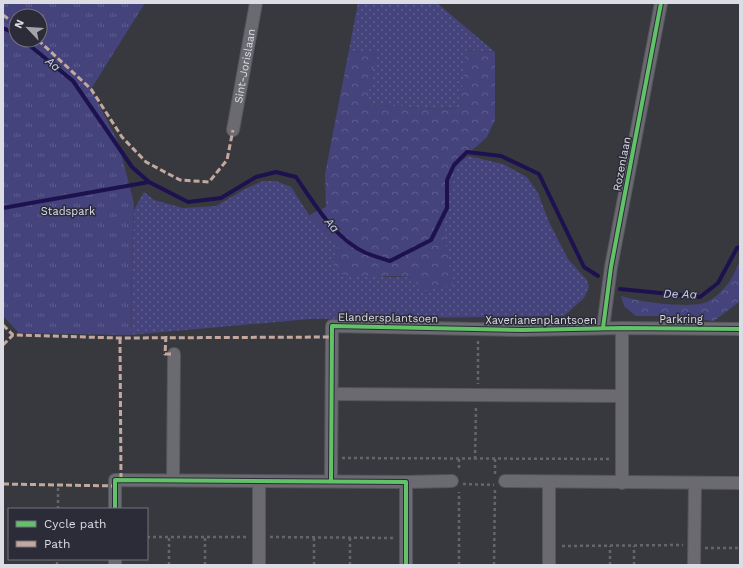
<svg xmlns="http://www.w3.org/2000/svg" width="743" height="568" viewBox="0 0 743 568" font-family="'Work Sans',sans-serif">
	<style>
		.grass { fill: url(#grass-dots) }
		.forest { fill: url(#forest-crowns) }
		.park { fill: url(#park-tufts); fill-rule: evenodd }
		.lines { fill: none; stroke-linecap: round; stroke-linejoin: round }
		.stream { stroke: #1d124f; stroke-width: 4 }
		.minor-casing { stroke: #55565c; stroke-width: 14 }
		.path { stroke: #65666a; stroke-width: 2.5; stroke-dasharray: 3 3; stroke-linecap: butt }
		.minor { stroke: #6a6a70; stroke-width: 12 }
		.quiet { stroke: #c3a89e; stroke-width: 3; stroke-dasharray: 6 3; stroke-linecap: butt }
		.cycleway-casing { stroke: #2b2c38; stroke-width: 6 }
		.cycleway { stroke: #61c268; stroke-width: 4 }
		.labels { text-anchor: middle; dominant-baseline: central; stroke-width: 3; stroke-linejoin: round; paint-order: stroke }
		.street-label { font-size: 11px; fill: #dcdce4; stroke: #2b2c38 }
		.park-label { font-size: 11px; fill: #dadcf1; stroke: #2b2c38 }
		.water-label { font-size: 12px; font-style: italic; fill: #c9cdf6; stroke: #2b2c38 }
	</style>
	<defs>
		<pattern id="grass-dots" width="8" height="8" patternUnits="userSpaceOnUse"><rect width="8" height="8" fill="#44437b"/><path d="M2 2h.1M6 6h.1" fill="none" stroke="#5e5e8e" stroke-width="1.8" stroke-linecap="round"/></pattern>
		<pattern id="forest-crowns" width="20" height="18" patternUnits="userSpaceOnUse"><rect width="20" height="18" fill="#44437b"/><path d="M2 6a3 3 0 1 1 6 0M12 15a3 3 0 1 1 6 0" fill="none" stroke="#5e5e8e"/></pattern>
		<pattern id="park-tufts" width="24" height="20" patternUnits="userSpaceOnUse"><rect width="24" height="20" fill="#44437b"/><path d="M3 7l-1-3M5 7V3M7 7l1-3M15 17l-1-3M17 17v-4M19 17l1-3" fill="none" stroke="#5e5e8e"/></pattern>
	</defs>
	<rect width="100%" height="100%" fill="#38393f"/>
	<g class="grass">
		<polygon points="358,3 437,3 495,52 467,50 460,108 435,109 366,104 376,53 359,53 349,50"/>
		<path d="M468,156L503,164L527,177L538,193L549,222L568,259L587,280L589,287L584,298L564,316L310,319L130,335L134,210L144,192L154,200L183,208L216,206L245,189L263,181H276L291,187L309,215L338,246L333,266C350,271 367,275 385,277C395,278 403,276 413,278L444,235V217L452,182L458,163Z"/>
	</g>
	<g class="forest">
		<path d="M349,50L359,53H376L367,104L435,109L460,108L466,50L495,52V120L487,137L458,163L452,182L444,217V235L453,285L422,291L413,278C393,274 365,279 345,275C341,274 336,269 333,266L338,246L309,215L326,207L325,174Z"/>
		<path d="M740,259V301L714,321L679,316H636L624,306L621,296C639,302 690,309 707,302C723,294 735,276 740,259Z"/>
	</g>
	<path class="park" d="M3,3H145L91,89L118,142L134,203L130,335L19,333L3,316ZM16,16H40V40H16Z"/>
	<g class="lines">
		<g class="stream">
			<polyline points="3,28 16,34"/>
			<path d="M23,40L73,81L132,167L149,182L188,202L221,198L256,177L276,172L296,177C315,205 335,239 366,253C374,256 382,259 390,261L431,240L447,208V180L454,165L467,152L501,156L539,174L584,267L598,276"/>
			<polyline points="3,208 149,182"/>
			<polyline points="620,289 700,297 718,283 737,248 740,247"/>
		</g>
		<defs>
			<g id="minor">
				<path id="s1" d="M233,130L256,3"/>
				<polyline points="603,328 611,267 661,3"/>
				<polyline points="332,394 621,396"/>
				<polyline points="173,480 174,354"/>
				<polyline points="331,481 332,326 522,330 622,328 740,329"/>
				<polyline points="505,481 740,483"/>
				<polyline points="406,482 452,481"/>
				<polyline points="549,482 549,565"/>
				<polyline points="622,483 622,328"/>
				<polyline points="115,509 115,480 406,482 406,565"/>
				<polyline points="115,565 115,559"/>
				<polyline points="259,565 259,481"/>
				<polyline points="694,565 695,483"/>
			</g>
		</defs>
		<use href="#minor" class="minor-casing"/>
		<g class="path">
			<polyline points="478,341 478,384"/>
			<polyline points="342,458 609,459"/>
			<polyline points="459,459 459,471"/>
			<polyline points="475,459 476,407"/>
			<polyline points="495,474 495,459"/>
			<polyline points="463,484 494,485"/>
			<polyline points="58,509 58,485"/>
			<polyline points="147,537 247,537"/>
			<polyline points="270,537 393,538"/>
			<polyline points="562,546 683,545"/>
			<polyline points="705,548 740,548"/>
			<polyline points="57,565 57,559"/>
			<polyline points="169,565 169,537"/>
			<polyline points="205,565 205,537"/>
			<polyline points="314,565 314,538"/>
			<polyline points="350,565 350,538"/>
			<polyline points="459,565 459,492"/>
			<polyline points="494,565 495,487"/>
			<polyline points="610,565 610,546"/>
			<polyline points="634,565 634,546"/>
		</g>
		<use href="#minor" class="minor"/>
		<g class="quiet">
			<polyline points="3,15 16,24"/>
			<polyline points="38,40 91,89 122,137 146,162 180,180 209,182 227,160 233,130"/>
			<polyline points="3,325 13,335"/>
			<polyline points="166,336 165,354 174,354"/>
			<polyline points="120,338 121,480"/>
			<polyline points="3,345 13,335 120,338 332,337"/>
			<polyline points="3,484 115,486"/>
		</g>
		<defs>
			<g id="cycleway">
				<polyline points="603,328 611,267 661,3"/>
				<polyline points="331,481 332,326 522,330 622,328 740,329"/>
				<polyline points="115,509 115,480 406,482 406,565"/>
			</g>
		</defs>
		<use href="#cycleway" class="cycleway-casing"/>
		<use href="#cycleway" class="cycleway"/>
	</g>
	<g class="labels">
		<g class="street-label">
			<text stroke="none"><textPath href="#s1" startOffset="65">Sint-Jorislaan</textPath></text>
			<text transform="translate(622 164) rotate(-79)">Rozenlaan</text>
			<text transform="translate(388 318) rotate(1)">Elandersplantsoen</text>
			<text x="681" y="319">Parkring</text>
			<text x="541" y="320">Xaverianenplantsoen</text>
		</g>
		<g class="park-label">
			<text x="68" y="211">Stadspark</text>
		</g>
		<g class="water-label">
			<text transform="translate(53 64) rotate(39)">Aa</text>
			<text transform="translate(332 225) rotate(49)">Aa</text>
			<text transform="translate(680 294) rotate(2)">De Aa</text>
		</g>
	</g>
	<rect width="743" height="568" fill="none" stroke="#dcdce4" stroke-width="8"/>
	<rect x="8" y="508" width="140" height="52" fill="#2b2c38" stroke="#72727d"/>
	<rect x="16" y="521" width="20" height="6" fill="#61c268" stroke="#72727d"/>
	<text x="44" y="528" font-size="12" fill="#dcdce4">Cycle path</text>
	<rect x="16" y="541" width="20" height="6" fill="#c3a89e" stroke="#72727d"/>
	<text x="44" y="548" font-size="12" fill="#dcdce4">Path</text>
	<g transform="translate(28 28) rotate(295)"><circle r="19" fill="#2b2c38" stroke="#72727d"/>
	<path d="M0-3L7 15L0 10L-7 15Z" fill="#a3a3aa"/>
	<text y="-6" font-size="11" font-weight="bold" text-anchor="middle" fill="#dcdce4">N</text>
	</g>
</svg>
